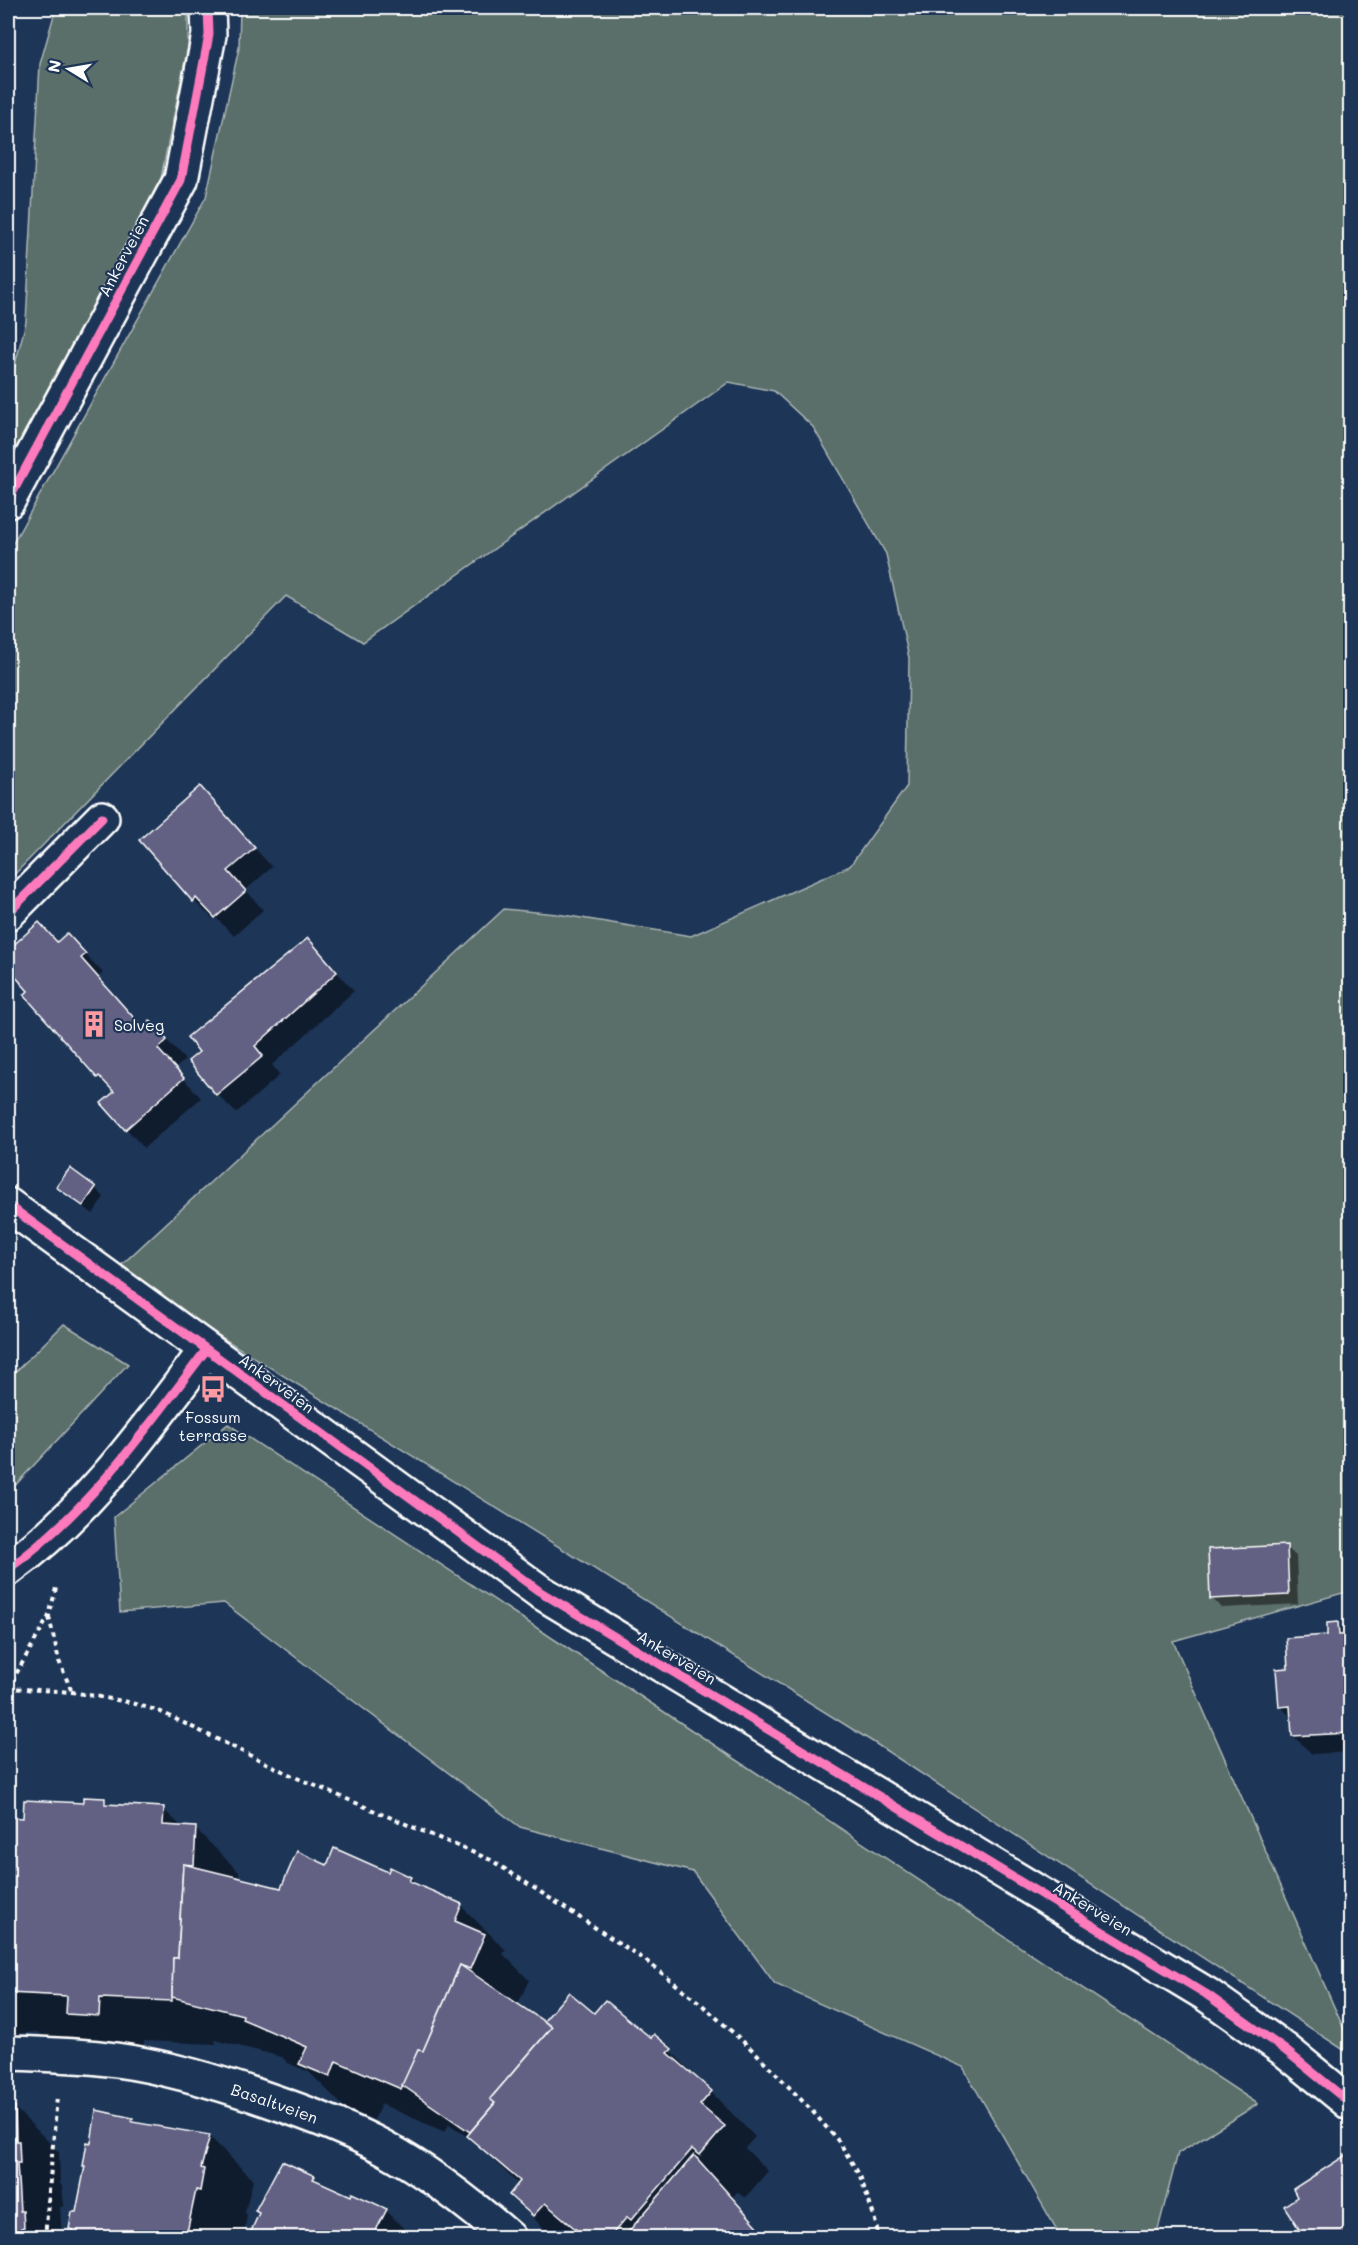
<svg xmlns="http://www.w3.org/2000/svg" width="1358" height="2245" viewBox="0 0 1358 2245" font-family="Mali,sans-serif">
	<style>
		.green { fill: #5a6e6a; stroke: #acb6b4; stroke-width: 1.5 }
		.shadow { fill: #0007 }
		.building { fill: #626183; stroke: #fff; stroke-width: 1.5 }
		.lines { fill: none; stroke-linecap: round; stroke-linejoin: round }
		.minor-casing { stroke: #fff; stroke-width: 38 }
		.path { stroke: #fff; stroke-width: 4; stroke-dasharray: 4.5 4.5; stroke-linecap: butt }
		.minor { stroke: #1d3557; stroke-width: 33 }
		.cycleway-casing { stroke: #1d3557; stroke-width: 13 }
		.cycleway { stroke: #fd7abc; stroke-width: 9 }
		.labels { text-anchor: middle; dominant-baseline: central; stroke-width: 4.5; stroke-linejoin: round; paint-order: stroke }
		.street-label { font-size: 16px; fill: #fff; stroke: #1d3557 }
		.poi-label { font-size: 16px; fill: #fff; stroke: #1d3557; text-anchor: start }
	</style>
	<rect width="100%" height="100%" fill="#1d3557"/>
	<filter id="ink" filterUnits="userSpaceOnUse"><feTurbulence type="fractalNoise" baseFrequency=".0167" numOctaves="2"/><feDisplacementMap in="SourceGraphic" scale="12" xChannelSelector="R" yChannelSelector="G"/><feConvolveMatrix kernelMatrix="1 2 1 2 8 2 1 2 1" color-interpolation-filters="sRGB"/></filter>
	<g filter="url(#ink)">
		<g class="green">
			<polygon points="56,8 188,8 188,46 161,178 8,468 8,392 26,322 40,64"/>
			<polygon points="240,8 1350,8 1350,1591 1173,1641 1350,2043 1350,2054 873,1742 115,1271 504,909 557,914 691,936 850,866 907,786 909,658 886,554 813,427 774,391 729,382 363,642 286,596 8,881 8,552 206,197 239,48"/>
			<polygon points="64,1324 128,1364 8,1493 8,1379"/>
			<polygon points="228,1424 1258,2104 1178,2153 1156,2237 1061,2237 963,2067 775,1984 693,1872 520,1827 224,1603 120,1612 114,1517"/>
		</g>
		<g class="shadow">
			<polygon points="200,788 272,867 246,890 263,910 234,936 215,917 213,919 194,901 141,840"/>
			<polygon points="39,924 58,943 67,935 103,973 98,977 143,1028 150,1022 185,1060 175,1069 201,1098 144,1148 103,1103 114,1093 98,1077 8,966 8,952"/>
			<polygon points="308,940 354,991 272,1065 280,1075 236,1113 217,1094"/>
			<polygon points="58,1187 95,1188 104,1197 93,1214"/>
			<polygon points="1286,1547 1296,1556 1298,1604 1221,1608 1212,1598"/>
			<polygon points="1337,1624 1350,1636 1350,1752 1312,1754 1293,1736 1292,1718 1280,1706 1290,1669 1329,1637"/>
			<polygon points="104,1800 110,1806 163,1809 182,1827 195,1828 239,1872 239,1879 282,1890 328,1866 389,1874 391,1869 411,1878 421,1888 461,1906 506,1950 503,1954 529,1980 517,2006 555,2031 594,2016 670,2050 755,2137 745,2148 768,2171 745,2198 737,2192 732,2198 767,2238 553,2238 511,2195 519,2185 475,2142 449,2124 445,2132 381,2104 374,2120 345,2108 309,2072 288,2063 282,2057 215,2040 216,2044 144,2041 143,2059 112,2058 93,2039 43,2036 38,2032 8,2035 8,1819 24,1819"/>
			<polygon points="8,2108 15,2108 59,2152 60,2184 62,2186 64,2207 60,2207 62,2238 8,2238"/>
			<polygon points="132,2119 138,2125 209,2136 253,2180 245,2212 247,2215 244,2234 239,2234 239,2238 73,2238 74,2232 70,2228 77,2214 92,2145"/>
			<polygon points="1349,2155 1350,2238 1306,2238 1300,2197 1295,2190"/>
			<polygon points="314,2177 321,2184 386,2210 413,2238 249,2238"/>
		</g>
		<g class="building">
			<polygon points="200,786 255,848 228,871 246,891 215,918 196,898 193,902 139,840"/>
			<polygon points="39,922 57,942 67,933 86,954 81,958 142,1027 150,1020 167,1040 158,1049 184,1078 125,1130 101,1103 114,1092 99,1076 97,1078 24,995 28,991 8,968 8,950"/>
			<polygon points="308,938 337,972 255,1046 263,1056 216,1095 188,1061 199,1052 187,1037"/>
			<polygon points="70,1168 96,1187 83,1206 56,1187"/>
			<polygon points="1287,1545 1289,1595 1210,1599 1208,1549"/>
			<polygon points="1338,1622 1339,1635 1350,1634 1350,1733 1292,1736 1290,1706 1279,1707 1276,1669 1288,1668 1286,1638 1327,1635 1327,1623"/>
			<polygon points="83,1797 105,1798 105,1804 164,1807 163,1825 196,1827 194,1865 183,1864 178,1958 173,1958 172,2001 100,1998 99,2016 66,2014 67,1996 8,1993 8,1817 23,1818 24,1800 83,1803"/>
			<polygon points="334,1848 388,1872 390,1867 411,1877 409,1881 462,1904 455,1921 485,1934 470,1969 460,1965 423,2051 418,2050 401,2089 336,2061 330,2077 299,2064 307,2047 242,2019 243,2015 172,1997 173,1958 178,1958 183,1864 281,1888 297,1851 327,1865"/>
			<polygon points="460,1965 552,2027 490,2099 495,2103 470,2132 402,2085 418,2050 423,2051"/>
			<polygon points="569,1992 594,2013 605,2000 651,2038 654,2034 672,2049 668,2053 712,2091 700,2105 725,2126 700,2155 692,2149 631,2220 627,2217 609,2238 586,2238 545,2203 533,2216 509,2195 520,2181 467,2136 495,2103 490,2099 552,2027 544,2021"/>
			<polygon points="15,2106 16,2141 19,2141 20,2163 17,2163 20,2211 23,2211 24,2227 21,2228 21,2238 8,2238 8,2107"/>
			<polygon points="96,2110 133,2118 132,2122 210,2135 201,2168 204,2169 200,2191 196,2190 186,2237 189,2238 71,2238 73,2230 69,2229 72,2212 76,2212 85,2166 83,2166 87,2142 91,2143"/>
			<polygon points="1349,2153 1350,2238 1324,2238 1321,2233 1314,2238 1305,2238 1284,2206 1297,2197 1293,2189"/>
			<polygon points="694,2155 768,2238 623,2238"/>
			<polygon points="282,2161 315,2176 313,2179 351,2196 352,2193 387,2209 372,2238 248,2238 259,2213 255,2211"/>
		</g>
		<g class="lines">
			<defs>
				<g id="minor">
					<polyline points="8,501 181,180 209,35 208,8"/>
					<polyline points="8,913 102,818"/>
					<polyline points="8,1205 539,1591 1206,1994 1285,2050 1350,2103"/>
					<path d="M8,1569C88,1512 147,1428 206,1350"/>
					<path id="s1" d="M8,2053C44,2054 80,2055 116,2060C168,2067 217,2082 266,2099C307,2113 345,2127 383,2147C429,2172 470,2204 509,2238"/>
				</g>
			</defs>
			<use href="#minor" class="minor-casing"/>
			<g class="path">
				<polyline points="49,1617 59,1661 72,1692"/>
				<polyline points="8,1688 72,1692 128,1702 159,1711 297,1778 491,1860 645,1960 700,2003 757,2054 813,2112 840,2143 860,2176 874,2216 879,2238"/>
				<polyline points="8,1716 8,1688 49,1616 56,1588"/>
				<polyline points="45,2238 57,2097"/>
			</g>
			<use href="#minor" class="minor"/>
			<defs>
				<g id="cycleway">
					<polyline points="8,501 181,180 209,35 208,8"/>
					<polyline points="8,913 102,818"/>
					<polyline points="8,1205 539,1591 1206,1994 1285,2050 1350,2103"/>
					<path d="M8,1569C88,1512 147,1428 206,1350"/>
				</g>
			</defs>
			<use href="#cycleway" class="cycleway-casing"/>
			<use href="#cycleway" class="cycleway"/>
		</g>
	</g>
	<defs>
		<symbol id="building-bare" viewBox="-9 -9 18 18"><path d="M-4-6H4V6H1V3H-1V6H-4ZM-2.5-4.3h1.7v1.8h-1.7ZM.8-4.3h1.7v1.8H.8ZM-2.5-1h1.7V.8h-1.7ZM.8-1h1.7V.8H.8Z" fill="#ff9aa2" stroke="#1d3557" stroke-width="2.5" paint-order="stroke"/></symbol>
		<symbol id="bus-bare" viewBox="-9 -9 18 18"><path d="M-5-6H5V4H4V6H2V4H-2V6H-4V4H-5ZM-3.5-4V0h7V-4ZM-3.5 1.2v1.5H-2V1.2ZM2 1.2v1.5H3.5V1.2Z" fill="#ff9aa2" stroke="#1d3557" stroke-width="2.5" paint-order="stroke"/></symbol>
	</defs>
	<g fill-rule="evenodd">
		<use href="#building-bare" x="75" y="1005" width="38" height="38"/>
		<use href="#bus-bare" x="194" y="1370" width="38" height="38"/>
	</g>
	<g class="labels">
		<g class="street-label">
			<text transform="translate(123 256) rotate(-62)">Ankerveien</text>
			<text transform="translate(277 1383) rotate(36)">Ankerveien</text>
			<text transform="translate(677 1657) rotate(31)">Ankerveien</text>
			<text transform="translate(1093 1908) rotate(31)">Ankerveien</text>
			<text stroke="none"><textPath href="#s1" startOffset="273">Basaltveien</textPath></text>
		</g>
		<g class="poi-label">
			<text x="114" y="1024">Solveg</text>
			<text x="213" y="1416" text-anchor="middle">Fossum<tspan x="213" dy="18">terrasse</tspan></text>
		</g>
	</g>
	<rect width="1358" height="2245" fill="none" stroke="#1d3557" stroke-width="30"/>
	<rect x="15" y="15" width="1328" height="2215" fill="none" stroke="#fff" stroke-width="2" filter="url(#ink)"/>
	<g transform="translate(69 69) rotate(281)" stroke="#1d3557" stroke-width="4.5" paint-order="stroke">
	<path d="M0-4.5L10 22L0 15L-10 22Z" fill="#ffffff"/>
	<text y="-9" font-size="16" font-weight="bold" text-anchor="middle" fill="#ffffff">N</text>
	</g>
</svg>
